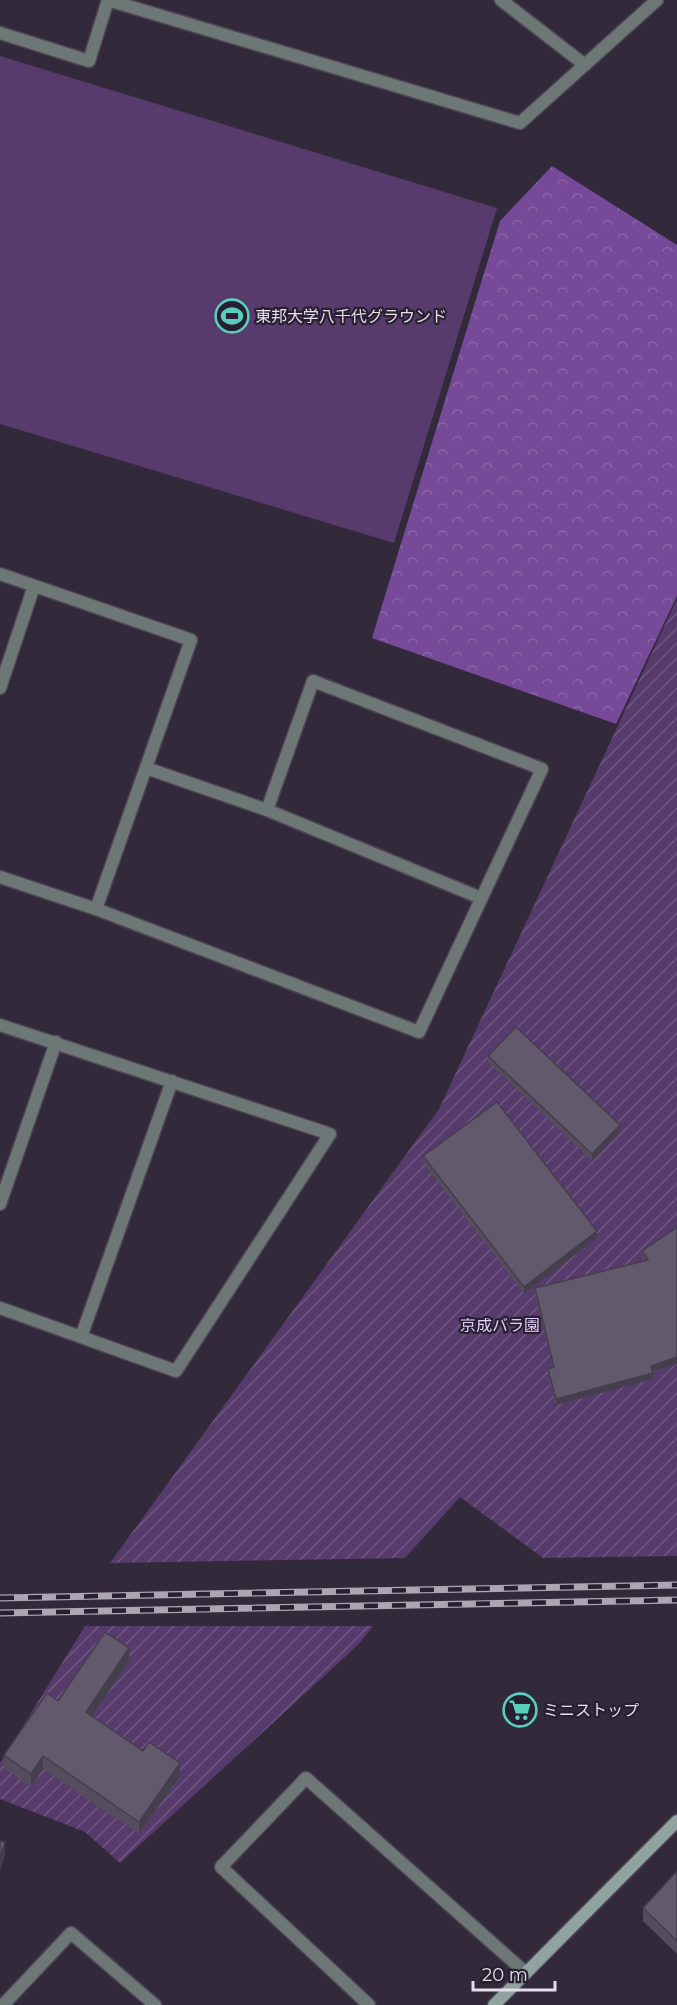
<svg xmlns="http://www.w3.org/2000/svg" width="677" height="2005" viewBox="0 0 677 2005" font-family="Montserrat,'Noto Sans JP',sans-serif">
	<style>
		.forest { fill: url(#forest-crowns) }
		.park { fill: #563b6c }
		.garden { fill: url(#garden-furrows) }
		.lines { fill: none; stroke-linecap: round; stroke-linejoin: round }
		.street-casing { stroke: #4e4656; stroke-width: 15 }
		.secondary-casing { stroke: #4e4656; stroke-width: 15 }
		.street { stroke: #6d7876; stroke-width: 12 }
		.secondary { stroke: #90a39f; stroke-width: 12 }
		.rail-casing { stroke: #aca5b2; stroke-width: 7 }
		.rail { stroke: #281f30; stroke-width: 4.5; stroke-dasharray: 14; stroke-linecap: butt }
		.wall { fill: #554d5d }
		.shaded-wall { fill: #453e4c }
		.building { fill: #63596c; stroke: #453e4c; stroke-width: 1.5 }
		.labels { text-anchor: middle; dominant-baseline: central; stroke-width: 4.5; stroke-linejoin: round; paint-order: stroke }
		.poi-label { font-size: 16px; fill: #e4dee9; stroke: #281f30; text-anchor: start }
		.park-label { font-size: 16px; fill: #e3cdf8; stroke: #281f30 }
	</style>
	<defs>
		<pattern id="forest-crowns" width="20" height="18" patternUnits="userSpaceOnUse" patternTransform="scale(1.5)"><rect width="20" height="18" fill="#764a98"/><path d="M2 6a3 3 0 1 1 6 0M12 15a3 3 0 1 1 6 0" fill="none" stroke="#8964a6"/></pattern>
		<pattern id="garden-furrows" width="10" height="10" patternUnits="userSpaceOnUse" patternTransform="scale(1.5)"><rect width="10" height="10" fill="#563b6c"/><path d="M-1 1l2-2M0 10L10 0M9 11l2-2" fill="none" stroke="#6e5781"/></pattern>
	</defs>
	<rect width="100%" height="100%" fill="#32293a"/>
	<polygon class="forest" points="552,166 677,245 677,596 616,724 372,638 500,221"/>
	<polygon class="park" points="0,56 497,208 394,543 0,424"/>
	<g class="garden">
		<polygon points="677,599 677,1556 543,1558 460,1497 405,1558 110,1563 439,1109"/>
		<polygon points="85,1626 373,1626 359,1644 120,1863 85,1832 0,1799 0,1763"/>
	</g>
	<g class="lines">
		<defs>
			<g id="street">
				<polyline points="108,0 520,123 657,0"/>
				<polyline points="501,0 585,65"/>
				<polyline points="0,33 89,61 108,0"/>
				<polyline points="0,574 191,640 96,909"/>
				<polyline points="0,688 34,586"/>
				<polyline points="146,768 267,810 481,898"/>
				<polyline points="0,877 96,909 419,1032 542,769 313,681 267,810"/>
				<polyline points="0,1025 330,1134 176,1371 0,1308"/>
				<polyline points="0,1204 56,1042"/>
				<polyline points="81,1337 172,1081"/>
				<polyline points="3,2005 71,1933 155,2005"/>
				<polyline points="369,2005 221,1867 306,1778 526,1973"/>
			</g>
			<polyline id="secondary" points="494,2005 677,1821"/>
		</defs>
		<use href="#street" class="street-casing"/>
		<use href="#secondary" class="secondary-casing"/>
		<use href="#street" class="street"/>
		<use href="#secondary" class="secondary"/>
		<defs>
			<g id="rail">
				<polyline points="0,1598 677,1585"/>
				<polyline points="0,1613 677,1600"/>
			</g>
		</defs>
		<use href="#rail" class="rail-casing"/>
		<use href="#rail" class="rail"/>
	</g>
	<g class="wall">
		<polygon points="488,1056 620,1132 592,1161 488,1062"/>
		<polygon points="423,1156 597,1238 524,1294 423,1163"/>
		<polygon points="677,1227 677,1364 653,1372 653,1379 556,1405 548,1375 548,1369 553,1367 535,1295 535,1288 644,1261 642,1258 642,1251"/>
		<polygon points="129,1661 92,1716 180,1776 139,1834 43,1769 31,1787 4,1768 4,1755 58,1701"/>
		<polygon points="677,1871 677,1954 643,1921 643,1908"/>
	</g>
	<g class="shaded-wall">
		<polygon points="620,1125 620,1132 592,1161 592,1154"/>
		<polygon points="597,1231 597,1238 524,1294 524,1287"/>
		<polygon points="677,1357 677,1364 651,1372 651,1366"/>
		<polygon points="653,1373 653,1379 556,1405 556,1399"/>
		<polygon points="129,1648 129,1661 86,1725 86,1712"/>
		<polygon points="43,1756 43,1769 31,1787 31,1774"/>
		<polygon points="180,1763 180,1776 139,1834 139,1822"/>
		<polygon points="5,1842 5,1855 0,1871 0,1858"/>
	</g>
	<g class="building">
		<polygon points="516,1027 620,1125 592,1154 488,1056"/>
		<polygon points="497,1102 597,1231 524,1287 423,1156"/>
		<polygon points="677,1227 677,1357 651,1366 653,1373 556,1399 548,1369 554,1367 535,1288 648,1260 642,1251"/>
		<polygon points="105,1632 129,1648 86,1712 143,1751 149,1742 180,1763 139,1822 43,1756 31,1774 4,1755 47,1693 58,1701"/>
		<polygon points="0,1841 5,1842 0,1858"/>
		<polygon points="677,1871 677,1941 643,1908"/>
	</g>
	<defs>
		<symbol id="stadium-ring" viewBox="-11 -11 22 22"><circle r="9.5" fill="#281f30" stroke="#59cebf" stroke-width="1.5"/><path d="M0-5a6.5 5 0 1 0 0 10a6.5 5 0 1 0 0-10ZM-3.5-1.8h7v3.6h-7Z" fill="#59cebf"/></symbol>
		<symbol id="supermarket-ring" viewBox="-11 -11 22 22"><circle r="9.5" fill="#281f30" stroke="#59cebf" stroke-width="1.5"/><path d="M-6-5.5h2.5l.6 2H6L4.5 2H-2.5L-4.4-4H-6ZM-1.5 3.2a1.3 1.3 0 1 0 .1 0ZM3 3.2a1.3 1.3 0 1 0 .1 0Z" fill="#59cebf"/></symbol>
	</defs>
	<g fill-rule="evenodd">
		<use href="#stadium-ring" x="213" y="297" width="38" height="38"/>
		<use href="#supermarket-ring" x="501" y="1691" width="38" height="38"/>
	</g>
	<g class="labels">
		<g class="poi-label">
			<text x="255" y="316">東邦大学八千代グラウンド</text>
			<text x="543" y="1710">ミニストップ</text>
		</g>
		<g class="park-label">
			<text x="500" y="1325">京成バラ園</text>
		</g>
	</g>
	<path d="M473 1981v9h82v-9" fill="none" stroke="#e4dee9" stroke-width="3"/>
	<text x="482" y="1981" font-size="18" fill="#e4dee9" stroke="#281f30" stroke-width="4.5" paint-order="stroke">20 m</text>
</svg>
